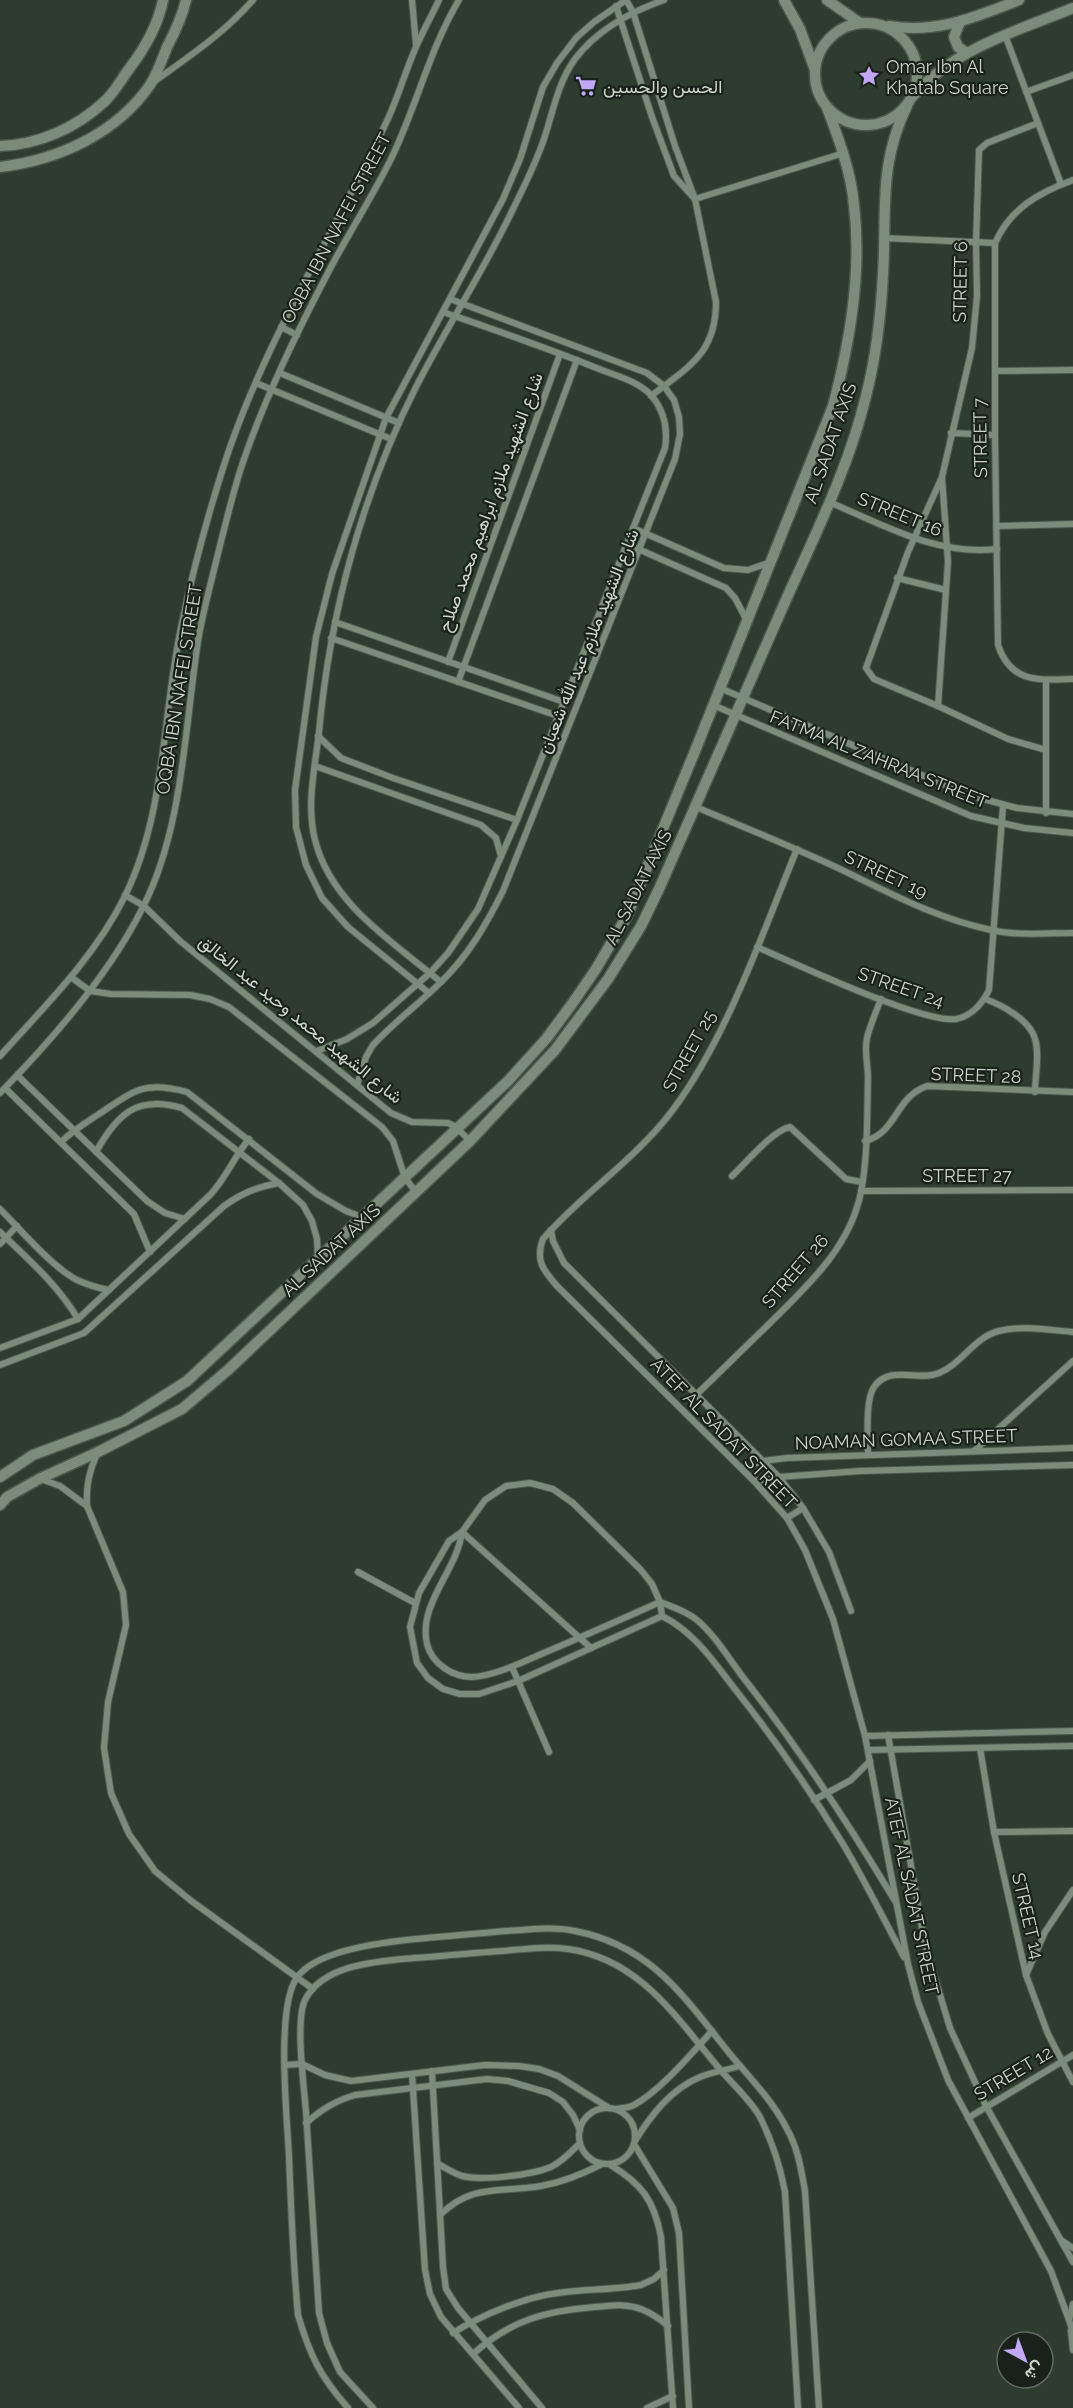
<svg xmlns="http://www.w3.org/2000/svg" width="1073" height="2408" viewBox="0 0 1073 2408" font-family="Raleway,Vazirmatn,sans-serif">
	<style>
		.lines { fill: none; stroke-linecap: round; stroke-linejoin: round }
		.minor-casing { stroke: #4c584d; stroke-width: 8 }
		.tertiary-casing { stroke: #4c584d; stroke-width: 13 }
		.minor { stroke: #7b8c7b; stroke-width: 6 }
		.tertiary { stroke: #7b8c7b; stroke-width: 10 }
		.labels { text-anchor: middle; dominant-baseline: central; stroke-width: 4.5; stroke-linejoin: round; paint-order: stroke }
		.poi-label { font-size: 18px; fill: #ccd5cc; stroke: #1a211a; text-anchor: start }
		.street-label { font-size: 18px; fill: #ccd5cc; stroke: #1a211a }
	</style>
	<rect width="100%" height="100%" fill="#2d3c2e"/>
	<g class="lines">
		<defs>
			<g id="minor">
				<polyline points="412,0 416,44"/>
				<path d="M626,0L633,12L675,146L695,199L716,302C716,354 688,367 651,396"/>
				<polyline points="616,6 652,117 674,176 694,198"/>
				<polyline points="1005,35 1061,184"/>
				<path d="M155,81C191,55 223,34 253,0"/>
				<polyline points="1026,92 1073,75"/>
				<polyline points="1038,123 987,143 979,150 976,243 977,296 972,348 942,477 908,552 866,668 874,679 938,706 1008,739 1046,750"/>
				<path d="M1073,180C1038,193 1011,208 995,243V435L998,645C1011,684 1040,680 1073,679"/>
				<polyline points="695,199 844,153"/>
				<polyline points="883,238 995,243"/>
				<polyline points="281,327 297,335"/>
				<polyline points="995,371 1073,370"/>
				<polyline points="280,373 399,423"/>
				<polyline points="256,383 391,439"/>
				<polyline points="951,433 995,435"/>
				<path d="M829,502C884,525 936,556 997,549"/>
				<polyline points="997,526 1073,524"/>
				<polyline points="633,528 724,568 748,570 771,562"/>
				<polyline points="627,544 726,588 735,598 746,619"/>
				<polyline points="897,578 946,590"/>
				<polyline points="335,622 564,702"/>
				<polyline points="331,638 558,716"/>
				<polyline points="448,662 560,354"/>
				<polyline points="458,682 577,360"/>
				<polyline points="720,688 968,795 1017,808 1073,814"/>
				<polyline points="713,705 971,816 1024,828 1073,833"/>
				<polyline points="938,706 948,562 942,477"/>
				<polyline points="318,736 341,758 393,778 517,820"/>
				<polyline points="315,766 481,825 496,838 501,856"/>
				<path d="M696,807C743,827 791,846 838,868C888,892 937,919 991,930C1018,936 1046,933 1073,933"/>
				<polyline points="1046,813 1046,680"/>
				<path d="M797,849C762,934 727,1038 672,1111C635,1160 583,1193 543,1239C535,1260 543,1270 557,1286L754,1481L787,1518L805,1550L833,1619L865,1736L908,1964L918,2002L948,2080L1051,2271L1069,2320"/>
				<polyline points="125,895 144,906 180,941 391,1113 412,1122 448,1123 456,1127 470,1141"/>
				<path d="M757,947C794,963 923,1024 956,1019C972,1016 982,1004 989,990L1003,806"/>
				<polyline points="71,977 90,991 111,994 190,995 210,999 229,1007 382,1127 393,1141 405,1178 416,1192"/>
				<path d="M441,982C393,942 331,904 315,840C306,804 315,768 319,732C330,613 362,494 416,387C447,326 485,269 514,207C525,185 536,162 544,139C553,112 558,82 575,59C597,30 630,12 664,0"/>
				<polyline points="429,993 348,927 322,898 306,865 296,827 295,790 316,637 332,574 386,418 503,199 520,159 543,87 557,63 576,38 594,22 626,0"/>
				<path d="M985,999C1002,1005 1030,1020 1035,1039C1040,1055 1035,1076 1035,1092"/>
				<path d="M317,1051L347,1039L373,1023L430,973L448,953L478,909L517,820L665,448C668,429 664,411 652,396C638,381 617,376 599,369C548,348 495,330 443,312"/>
				<path d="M0,1056C45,1006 95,957 125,896C166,812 162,717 181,628C192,574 207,518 224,465C263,344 332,237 386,123C398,98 405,72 416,47C423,31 432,15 439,0"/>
				<polyline points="17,1075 147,1201 165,1213 185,1219"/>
				<path d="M357,1085L366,1057L373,1045C394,1022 419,1004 441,982C468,956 486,925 503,891L675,459L680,434L679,417L674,400L664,386L647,373L450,299"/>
				<polyline points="5,1088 134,1214 150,1252"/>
				<path d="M0,1093C51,1041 111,972 143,907C183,829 185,726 198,641C202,617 208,594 214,570C222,537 230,504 240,471C263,401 297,332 331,267C350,231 372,197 390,161C416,109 429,50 459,0"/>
				<path d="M865,1141C898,1132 894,1098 927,1086L1073,1092"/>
				<path d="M61,1142C73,1130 87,1122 102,1112C136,1089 146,1081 187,1092L317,1194L346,1211L362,1217"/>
				<path d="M96,1152C117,1114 137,1095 182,1108L279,1183L303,1205L312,1221L317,1239L318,1258"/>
				<path d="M732,1176C745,1164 773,1130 790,1127L846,1179L862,1182"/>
				<polyline points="861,1191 1073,1190"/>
				<path d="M0,1209C21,1230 52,1267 77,1280C88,1285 98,1288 109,1290"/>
				<polyline points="551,1230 553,1241 564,1263 779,1477 803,1508 829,1552 851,1611"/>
				<path d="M0,1232C29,1260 58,1285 78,1319"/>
				<polyline points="0,1244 17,1226"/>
				<path d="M0,1348L78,1319L210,1195C226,1178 234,1157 249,1139"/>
				<path d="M0,1365L84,1333L224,1206C242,1193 257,1187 279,1183"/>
				<path d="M697,1394C721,1371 745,1347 769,1324C807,1286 850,1248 861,1192C868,1156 867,1115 868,1078C868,1065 864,1051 867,1038C870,1025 876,1012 881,999"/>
				<polyline points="974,1451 1073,1361"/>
				<path d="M868,1455C868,1438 865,1400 874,1387C890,1364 918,1382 939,1373C962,1364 974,1337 999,1331C1022,1325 1050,1330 1073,1332"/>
				<polyline points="742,1468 763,1461 787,1458 1073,1448"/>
				<polyline points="41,1479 60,1486 87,1506 123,1592 126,1625 108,1702 104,1748 111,1793 129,1834 155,1871 190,1900 313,1989"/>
				<polyline points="754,1481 779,1477 860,1471 1073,1465"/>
				<path d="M87,1506C86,1486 89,1471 98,1452"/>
				<polyline points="787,1518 803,1508"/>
				<path d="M462,1532C457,1571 418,1603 427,1644C432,1664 453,1677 472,1677C495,1676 525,1661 546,1652C584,1636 622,1619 660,1602C673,1607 686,1611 697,1620C717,1637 732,1664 749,1685C803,1754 850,1826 895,1901"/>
				<polyline points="462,1532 591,1648"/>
				<polyline points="358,1572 415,1603"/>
				<path d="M662,1616L660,1602L652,1584L641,1570L573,1503L553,1489L530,1483L506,1486L485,1500L462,1532L449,1541L419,1593L410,1627L417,1663L428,1678L443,1689L460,1694H479L518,1681L662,1616C696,1633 715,1664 738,1693C776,1741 811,1792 843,1844C865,1881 884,1920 904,1957"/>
				<polyline points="512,1667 549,1752"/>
				<polyline points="888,1735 925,1945 950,2028 986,2106 1073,2262"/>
				<polyline points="865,1736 1073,1731"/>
				<polyline points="980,1748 994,1832 1026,1975 1048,2034 1073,2082"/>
				<polyline points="868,1750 1073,1746"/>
				<polyline points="814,1800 851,1780 870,1761"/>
				<polyline points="994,1832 1073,1831"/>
				<polyline points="1026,1975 1045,1932 1073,1890"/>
				<polyline points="285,2065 302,2064 325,2075 351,2081 485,2065 519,2066 539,2069 558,2076 609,2108"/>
				<polyline points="432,2071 443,2267 446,2289 458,2308 542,2408"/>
				<polyline points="412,2074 425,2270 430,2294 441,2317 519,2408"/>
				<circle cx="607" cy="2136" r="28"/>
				<path d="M616,2109C621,2108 629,2108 634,2105C660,2091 691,2054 712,2031"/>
				<polyline points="968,2118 1073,2055"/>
				<path d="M306,2123C322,2109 335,2101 355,2095L487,2079L508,2081L549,2093L563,2102L573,2115L580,2130"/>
				<path d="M635,2141C651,2115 671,2089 700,2077C712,2072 727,2070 740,2066"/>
				<polyline points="634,2144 673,2208 679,2233 689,2408"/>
				<path d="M437,2163C445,2168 453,2173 462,2176C483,2181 532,2175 551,2167C563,2161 571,2152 580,2143"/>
				<path d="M609,2164C642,2184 654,2200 661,2237L673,2408"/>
				<path d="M440,2215C472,2183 500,2193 541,2186C563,2182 583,2174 602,2164"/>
				<polyline points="1061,2240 1073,2248"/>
				<polyline points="1073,2304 1069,2320 1073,2332"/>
				<polyline points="1071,2331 1073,2350"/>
				<path d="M453,2333C481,2315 525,2297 558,2293C585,2289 614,2290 641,2285L654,2279L664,2270"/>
				<path d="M473,2354C511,2320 545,2311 595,2307C611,2306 626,2303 641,2309C651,2313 660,2319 668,2326"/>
				<path d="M348,2408C320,2376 310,2356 298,2315C293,2262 291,2209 289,2156C287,2116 276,2011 296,1979C314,1950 384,1942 416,1939C446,1936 475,1934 505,1931C528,1930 552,1926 575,1931C652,1946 684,1997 730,2054C750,2078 773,2101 787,2129C798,2148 801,2169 805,2191L819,2408"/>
				<path d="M373,2408L340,2372L327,2343L319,2313C315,2246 310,2179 306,2112C304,2086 295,2021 305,2000C323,1964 379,1961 414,1958C443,1956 473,1953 502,1951C524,1949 546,1946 568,1949C639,1959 675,2016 718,2067C731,2083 750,2099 760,2117C772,2141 780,2165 785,2192L798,2408"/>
				<polyline points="647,2408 673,2396"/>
			</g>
			<g id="tertiary">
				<polyline points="784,0 800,29 815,70"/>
				<polyline points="827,0 860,23"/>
				<polyline points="960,22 954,37 958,47 967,53"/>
				<circle cx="866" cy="74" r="51"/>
				<path d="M889,26C936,34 976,17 1019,0"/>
				<path d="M914,95C955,48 1017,31 1073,8"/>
				<path d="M0,146C38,145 76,128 104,102C114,93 121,80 129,69C145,48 158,26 163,0"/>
				<path d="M0,167C58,160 116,134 150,85C157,74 162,60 167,47C175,32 182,17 186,0"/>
				<path d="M0,1477L33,1455L124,1421L187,1381L508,1081L546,1039L572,1004L596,969L627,916L695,751L833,406C850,341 862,273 854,205C851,172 839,139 827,108"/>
				<path d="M0,1505L7,1497L39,1479L98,1452L182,1409L228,1370L470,1141L555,1050L608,979L641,926L659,889C701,793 743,698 785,602C815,535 849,467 866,396C876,357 881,315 883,274C887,212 878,165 907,106"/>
			</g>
		</defs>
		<use href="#minor" class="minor-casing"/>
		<use href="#tertiary" class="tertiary-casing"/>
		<use href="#minor" class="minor"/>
		<use href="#tertiary" class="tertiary"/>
	</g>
	<defs>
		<symbol id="sight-bare" viewBox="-9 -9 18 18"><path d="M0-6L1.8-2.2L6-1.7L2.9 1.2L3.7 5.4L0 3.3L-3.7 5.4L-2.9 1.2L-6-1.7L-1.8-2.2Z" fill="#c0a8f3" stroke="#1a211a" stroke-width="2.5" paint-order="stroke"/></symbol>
		<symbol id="supermarket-bare" viewBox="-9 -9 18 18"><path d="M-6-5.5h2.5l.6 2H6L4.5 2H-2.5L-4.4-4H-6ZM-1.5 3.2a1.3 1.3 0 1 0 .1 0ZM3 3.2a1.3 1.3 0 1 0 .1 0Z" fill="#c0a8f3" stroke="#1a211a" stroke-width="2.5" paint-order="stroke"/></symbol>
	</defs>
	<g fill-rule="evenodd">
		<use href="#sight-bare" x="854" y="61" width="30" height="30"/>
		<use href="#supermarket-bare" x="571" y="71" width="30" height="30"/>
	</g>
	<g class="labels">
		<g class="poi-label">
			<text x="886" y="66">Omar Ibn Al<tspan x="886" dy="21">Khatab Square</tspan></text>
			<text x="603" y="86">الحسن والحسين</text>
		</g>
		<g class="street-label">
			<text transform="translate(336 228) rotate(-62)">OQBA IBN NAFEI STREET</text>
			<text transform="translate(960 282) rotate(-89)">STREET 6</text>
			<text transform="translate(980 438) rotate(-91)">STREET 7</text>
			<text transform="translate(830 443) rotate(-71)">AL SADAT AXIS</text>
			<text transform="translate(490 502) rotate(-70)">شارع الشهيد ملازم ابراهيم محمد صلاح</text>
			<text transform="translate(900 514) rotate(22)">STREET 16</text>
			<text transform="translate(588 641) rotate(-68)">شارع الشهيد ملازم عبد الله شعبان</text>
			<text transform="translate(179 689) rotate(-81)">OQBA IBN NAFEI STREET</text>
			<text transform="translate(879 759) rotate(22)">FATMA AL ZAHRAA STREET</text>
			<text transform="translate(886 874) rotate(25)">STREET 19</text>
			<text transform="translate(638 887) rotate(-63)">AL SADAT AXIS</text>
			<text transform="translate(901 987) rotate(19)">STREET 24</text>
			<text transform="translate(301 1019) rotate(39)">شارع الشهيد محمد وحيد عبد الخالق</text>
			<text transform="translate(689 1051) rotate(-61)">STREET 25</text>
			<text transform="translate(976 1075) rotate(2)">STREET 28</text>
			<text x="967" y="1175">STREET 27</text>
			<text transform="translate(331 1250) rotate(-43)">AL SADAT AXIS</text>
			<text transform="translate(795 1271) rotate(-49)">STREET 26</text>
			<text transform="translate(724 1433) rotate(46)">ATEF AL SADAT STREET</text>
			<text transform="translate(906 1439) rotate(-2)">NOAMAN GOMAA STREET</text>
			<text transform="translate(912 1896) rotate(78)">ATEF AL SADAT STREET</text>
			<text transform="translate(1028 1916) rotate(77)">STREET 14</text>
			<text transform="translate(1013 2073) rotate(-31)">STREET 12</text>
		</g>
	</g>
	<g transform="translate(1025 2360) rotate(139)"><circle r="28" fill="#1a211a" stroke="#616961" stroke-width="1.5"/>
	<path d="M0-4.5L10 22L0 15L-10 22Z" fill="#c0a8f3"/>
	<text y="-9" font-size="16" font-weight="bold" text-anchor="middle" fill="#ccd5cc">ش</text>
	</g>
</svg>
